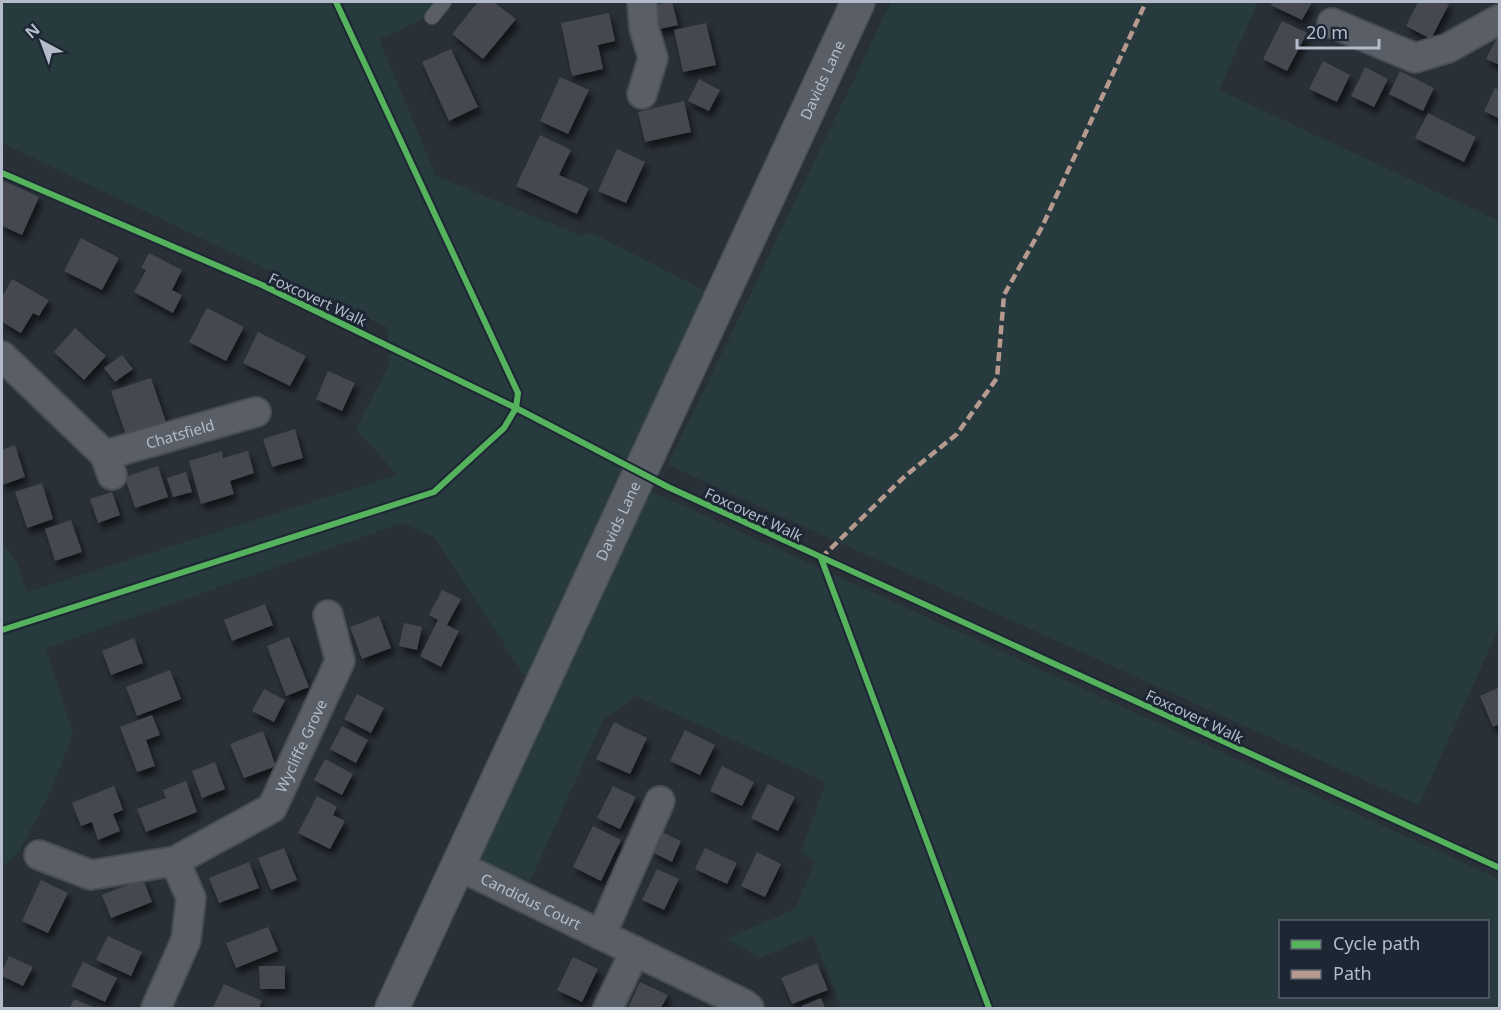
<svg xmlns="http://www.w3.org/2000/svg" width="1501" height="1010" viewBox="0 0 1501 1010" font-family="'Noto Sans',sans-serif">
	<style>
		.green { fill: #273a3e; fill-rule: evenodd }
		.building { fill: #444950; filter: url(#shadow) }
		.lines { fill: none; stroke-linecap: round; stroke-linejoin: round }
		.service-casing { stroke: #484c53; stroke-width: 16 }
		.minor-casing { stroke: #484c53; stroke-width: 32 }
		.tertiary-casing { stroke: #484c53; stroke-width: 36 }
		.service { stroke: #5a5e66; stroke-width: 14 }
		.minor { stroke: #5a5e66; stroke-width: 28 }
		.tertiary { stroke: #5a5e66; stroke-width: 33 }
		.quiet { stroke: #b69a8f; stroke-width: 4.5; stroke-dasharray: 9 4.5; stroke-linecap: butt }
		.cycleway-casing { stroke: #1d2633; stroke-width: 10 }
		.cycleway { stroke: #56b35d; stroke-width: 6 }
		.labels { text-anchor: middle; dominant-baseline: central; stroke-width: 6; stroke-linejoin: round; paint-order: stroke }
		.street-label { font-size: 15px; fill: #b4bcc9; stroke: #1d2633 }
	</style>
	<defs>
		<filter id="shadow"><feDropShadow dx="3.5" dy="6" stdDeviation="3" flood-color="#0009"/></filter>
	</defs>
	<rect width="100%" height="100%" fill="#2a3038"/>
	<g class="green">
		<path d="M2,2H440C426,21 401,30 379,39L436,176L582,236L590,232L705,290L526,678L434,537L402,523L46,648L73,734L52,789L19,852L2,867V540L17,563L27,592L397,475L356,429L389,365L387,327L2,143Z"/>
		<polygon points="891,2 1258,2 1219,90 1499,221 1499,628 1419,805 668,465"/>
		<path d="M649,490L1499,879V1008H841L813,935L761,958L726,939L795,909L815,862L801,852L826,782L636,696L603,720L526,890L475,865ZM1280,922H1488V996H1280Z"/>
	</g>
	<g class="building">
		<polygon points="478,2 494,2 516,19 483,59 452,34"/>
		<polygon points="669,2 672,2 678,25 655,30 650,6"/>
		<polygon points="1272,2 1312,2 1302,20 1271,5"/>
		<polygon points="1418,2 1443,2 1449,4 1431,39 1406,26"/>
		<polygon points="609,13 615,41 598,45 603,69 572,76 561,23"/>
		<polygon points="1282,21 1307,33 1287,71 1263,59"/>
		<polygon points="706,23 716,65 683,72 674,30"/>
		<polygon points="1498,36 1500,37 1500,65 1486,59"/>
		<polygon points="451,49 478,107 449,121 422,62"/>
		<polygon points="1323,61 1350,75 1337,102 1309,89"/>
		<polygon points="1365,67 1388,79 1374,107 1351,96"/>
		<polygon points="1400,71 1434,88 1423,111 1389,94"/>
		<polygon points="560,77 589,90 568,134 540,121"/>
		<polygon points="699,79 720,90 709,111 688,101"/>
		<polygon points="1495,88 1500,90 1500,119 1484,111"/>
		<polygon points="684,101 691,132 645,142 638,112"/>
		<polygon points="1428,113 1476,137 1464,162 1415,138"/>
		<polygon points="540,135 571,150 559,175 589,188 577,214 516,186"/>
		<polygon points="617,149 645,162 626,203 598,191"/>
		<polygon points="2,180 39,197 22,235 2,226"/>
		<polygon points="81,238 119,258 102,290 64,271"/>
		<polygon points="149,253 182,270 172,290 182,295 173,313 134,292 146,270 141,268"/>
		<polygon points="12,279 49,300 39,316 33,313 21,333 2,322 2,297"/>
		<polygon points="207,308 244,327 226,361 189,342"/>
		<polygon points="75,328 106,356 84,380 54,352"/>
		<polygon points="258,332 306,356 290,386 243,363"/>
		<polygon points="122,355 133,369 115,382 104,368"/>
		<polygon points="328,371 355,383 342,411 316,399"/>
		<polygon points="151,378 166,422 126,435 111,391"/>
		<polygon points="295,429 303,458 272,467 263,439"/>
		<polygon points="15,445 25,477 2,485 2,450"/>
		<polygon points="222,451 223,458 248,451 254,473 230,481 234,494 201,504 189,461"/>
		<polygon points="158,466 168,497 135,508 125,477"/>
		<polygon points="186,472 192,492 173,497 167,478"/>
		<polygon points="42,483 53,519 27,528 15,492"/>
		<polygon points="112,492 120,515 98,523 90,499"/>
		<polygon points="71,520 82,552 55,561 45,529"/>
		<polygon points="442,590 461,599 447,625 459,631 441,667 420,656 438,620 429,615"/>
		<polygon points="265,604 273,625 232,641 224,620"/>
		<polygon points="379,616 391,648 362,659 350,627"/>
		<polygon points="404,623 422,627 417,650 399,646"/>
		<polygon points="289,637 309,687 286,696 267,646"/>
		<polygon points="134,638 143,663 111,675 102,651"/>
		<polygon points="170,670 181,699 137,716 126,687"/>
		<polygon points="1500,687 1500,724 1493,727 1480,696"/>
		<polygon points="264,689 285,700 274,722 252,711"/>
		<polygon points="357,694 384,708 371,733 344,719"/>
		<polygon points="152,715 160,735 146,740 155,766 137,772 120,727"/>
		<polygon points="614,722 647,738 630,774 596,759"/>
		<polygon points="342,726 368,740 356,763 330,749"/>
		<polygon points="685,730 715,745 700,775 670,761"/>
		<polygon points="263,731 276,766 244,778 230,744"/>
		<polygon points="325,759 353,774 342,795 314,780"/>
		<polygon points="215,762 225,789 202,798 192,771"/>
		<polygon points="722,766 754,782 742,806 710,791"/>
		<polygon points="186,781 197,812 146,832 137,809 166,798 163,790"/>
		<polygon points="768,784 795,797 778,831 751,818"/>
		<polygon points="114,786 123,810 113,814 120,831 98,840 92,822 81,826 72,803"/>
		<polygon points="613,786 636,797 620,829 597,818"/>
		<polygon points="317,796 337,807 333,815 345,821 330,849 298,833"/>
		<polygon points="593,826 621,840 601,881 573,867"/>
		<polygon points="662,832 681,841 672,862 652,852"/>
		<polygon points="284,848 297,880 271,890 258,858"/>
		<polygon points="705,848 737,863 727,884 695,869"/>
		<polygon points="757,852 781,864 765,897 741,886"/>
		<polygon points="249,862 259,888 219,903 209,878"/>
		<polygon points="657,869 679,879 664,910 642,900"/>
		<polygon points="143,879 152,902 111,918 102,895"/>
		<polygon points="41,880 68,893 48,933 22,921"/>
		<polygon points="268,927 278,951 236,968 226,943"/>
		<polygon points="108,936 142,952 131,976 96,960"/>
		<polygon points="9,956 33,967 23,986 2,976 2,971"/>
		<polygon points="573,957 598,969 582,1002 557,990"/>
		<polygon points="83,962 117,978 105,1002 71,986"/>
		<polygon points="817,963 828,990 792,1004 781,978"/>
		<polygon points="259,966 285,966 285,989 260,989"/>
		<polygon points="640,982 668,995 661,1008 628,1008"/>
		<polygon points="224,984 262,1001 259,1008 217,1008 213,1007"/>
		<polygon points="821,998 825,1008 803,1008 802,1006"/>
		<polygon points="74,999 95,1008 70,1008"/>
	</g>
	<g class="lines">
		<defs>
			<polyline id="service" points="432,17 444,2"/>
			<g id="minor">
				<polyline points="642,2 644,28 653,58 642,94"/>
				<polyline points="1332,23 1415,58 1448,48 1500,19"/>
				<polyline points="2,356 105,455 112,475"/>
				<path id="s1" d="M105,455L256,412"/>
				<path id="s2" d="M39,855L91,875L175,861L272,808L340,661L328,615"/>
				<path id="s3" d="M459,866L744,1004L749,1008"/>
				<polyline points="601,935 660,801"/>
				<polyline points="156,1008 186,940 191,898 175,861"/>
				<polyline points="608,1008 635,951"/>
			</g>
			<g id="tertiary">
				<path id="s4" d="M392,1008L858,2"/>
			</g>
		</defs>
		<use href="#service" class="service-casing"/>
		<use href="#minor" class="minor-casing"/>
		<use href="#tertiary" class="tertiary-casing"/>
		<use href="#service" class="service"/>
		<use href="#minor" class="minor"/>
		<use href="#tertiary" class="tertiary"/>
		<polyline class="quiet" points="821,558 905,476 957,434 997,378 1004,295 1042,227 1146,2"/>
		<defs>
			<g id="cycleway">
				<polyline points="2,173 262,285 516,408 668,487 1500,868"/>
				<polyline points="821,558 989,1008"/>
				<polyline points="2,630 434,492 504,428 516,408 518,393 336,2"/>
			</g>
		</defs>
		<use href="#cycleway" class="cycleway-casing"/>
		<use href="#cycleway" class="cycleway"/>
	</g>
	<g class="labels">
		<g class="street-label">
			<text stroke="none"><textPath href="#s4" startOffset="1023">Davids Lane</textPath></text>
			<text transform="translate(318 299) rotate(25)">Foxcovert Walk</text>
			<text stroke="none"><textPath href="#s1" startOffset="78">Chatsfield</textPath></text>
			<text transform="translate(754 514) rotate(25)">Foxcovert Walk</text>
			<text stroke="none"><textPath href="#s4" startOffset="537">Davids Lane</textPath></text>
			<text transform="translate(1195 716) rotate(25)">Foxcovert Walk</text>
			<text stroke="none"><textPath href="#s2" startOffset="320">Wycliffe Grove</textPath></text>
			<text stroke="none"><textPath href="#s3" startOffset="80">Candidus Court</textPath></text>
		</g>
	</g>
	<rect width="1501" height="1010" fill="none" stroke="#b4bcc9" stroke-width="6"/>
	<rect x="1279" y="920" width="210" height="78" fill="#1d2633" stroke="#59626f" stroke-width="1.5"/>
	<rect x="1291" y="940" width="30" height="9" fill="#56b35d" stroke="#59626f" stroke-width="1.5"/>
	<text x="1333" y="950" font-size="18" fill="#b4bcc9">Cycle path</text>
	<rect x="1291" y="970" width="30" height="9" fill="#b69a8f" stroke="#59626f" stroke-width="1.5"/>
	<text x="1333" y="980" font-size="18" fill="#b4bcc9">Path</text>
	<g transform="translate(42 42) rotate(319)" stroke="#1d2633" stroke-width="4.5" paint-order="stroke">
	<path d="M0-4.5L10 22L0 15L-10 22Z" fill="#b4bcc9"/>
	<text y="-9" font-size="16" font-weight="bold" text-anchor="middle" fill="#b4bcc9">N</text>
	</g>
	<path d="M1297 39v9h82v-9" fill="none" stroke="#b4bcc9" stroke-width="3"/>
	<text x="1306" y="39" font-size="18" fill="#b4bcc9" stroke="#1d2633" stroke-width="4.5" paint-order="stroke">20 m</text>
</svg>
